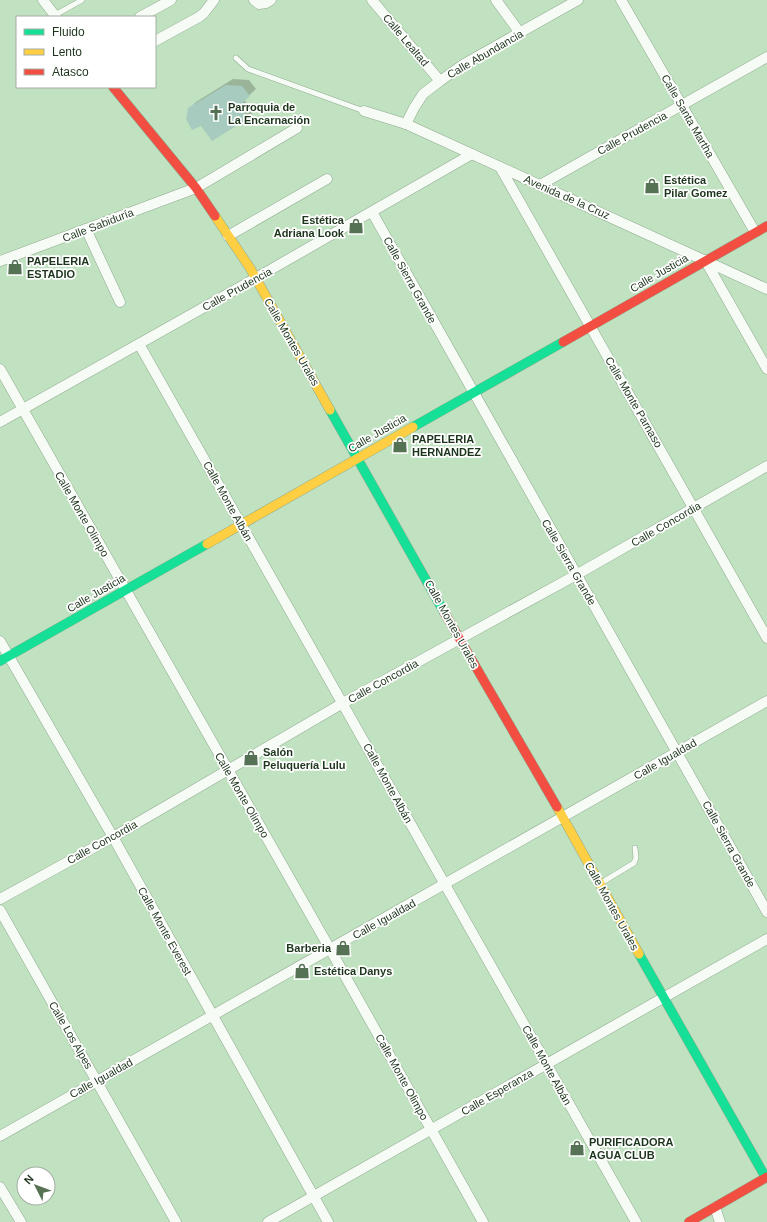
<svg xmlns="http://www.w3.org/2000/svg" width="767" height="1222" viewBox="0 0 767 1222" font-family="Helvetica,sans-serif">
	<style>
		.shadow { fill: #0003 }
		.building { fill: #a7ccbf }
		.lines { fill: none; stroke-linecap: round; stroke-linejoin: round }
		.lane-casing { stroke: #8fa98e; stroke-width: 6 }
		.street-casing { stroke: #8fa98e; stroke-width: 11 }
		.fast-casing { stroke: #8fa98e; stroke-width: 10 }
		.slow-casing { stroke: #8fa98e; stroke-width: 10 }
		.jam-casing { stroke: #8fa98e; stroke-width: 10 }
		.lane { stroke: #f6fbf6; stroke-width: 5 }
		.street { stroke: #f6fbf6; stroke-width: 10 }
		.fast { stroke: #16e098; stroke-width: 9 }
		.slow { stroke: #ffcf43; stroke-width: 9 }
		.jam { stroke: #f24e42; stroke-width: 9 }
		.labels { text-anchor: middle; dominant-baseline: central; stroke-width: 3.5; stroke-linejoin: round; paint-order: stroke }
		.street-label { font-size: 11px; fill: #1d351c; stroke: #fff }
		.poi-label { font-size: 11px; font-weight: bold; fill: #1d351c; stroke: #fff; text-anchor: start }
	</style>
	<rect width="100%" height="100%" fill="#c1e2c0"/>
	<polygon class="shadow" points="233,79 249,80 256,89 244,100 255,111 248,117 212,140 189,109 196,102"/>
	<polygon class="building" points="226,85 242,86 250,96 238,107 249,118 212,141 201,126 192,130 186,119 188,108"/>
	<g class="lines">
		<defs>
			<g id="lane">
				<polyline points="55,15 82,0"/>
				<polyline points="236,58 248,69 364,111"/>
				<polyline points="601,883 634,863 636,858 635,848"/>
			</g>
			<g id="street">
				<polyline points="43,0 56,17"/>
				<polyline points="254,0 259,4 266,3 271,0"/>
				<polyline points="372,0 440,81"/>
				<polyline points="496,0 520,33"/>
				<polyline points="621,0 755,232"/>
				<polyline points="140,17 171,0"/>
				<polyline points="155,41 199,17 204,13 214,0"/>
				<polyline points="364,111 406,124 767,289"/>
				<polyline points="406,124 414,108 423,94 440,81 464,64 578,0"/>
				<polyline points="500,167 767,638"/>
				<polyline points="540,185 767,57"/>
				<path d="M372,212C503,446 637,678 767,912"/>
				<polyline points="86,229 120,302"/>
				<polyline points="228,236 327,179"/>
				<polyline points="705,260 767,369"/>
				<polyline points="0,261 196,188 297,128"/>
				<polyline points="139,344 636,1222"/>
				<polyline points="0,369 330,949 483,1222"/>
				<polyline points="0,422 256,278 472,154"/>
				<polyline points="0,641 113,837 328,1222"/>
				<polyline points="0,899 113,837 343,703 576,575 767,466"/>
				<polyline points="0,910 176,1222"/>
				<polyline points="0,1136 767,701"/>
				<polyline points="0,1187 21,1222"/>
				<polyline points="715,1207 720,1222"/>
				<polyline points="268,1222 767,939"/>
			</g>
			<g id="fast">
				<polyline points="330,410 444,612"/>
				<polyline points="413,427 563,342"/>
				<polyline points="0,661 207,544"/>
				<polyline points="639,954 766,1178"/>
			</g>
			<g id="slow">
				<polyline points="215,216 250,268 330,410"/>
				<polyline points="207,544 413,427"/>
				<polyline points="557,807 639,954"/>
			</g>
			<g id="jam">
				<polyline points="113,87 196,188 215,216"/>
				<polyline points="563,342 767,226"/>
				<polyline points="444,612 557,807"/>
				<polyline points="689,1222 767,1177"/>
			</g>
		</defs>
		<use href="#lane" class="lane-casing"/>
		<use href="#street" class="street-casing"/>
		<use href="#fast" class="fast-casing"/>
		<use href="#slow" class="slow-casing"/>
		<use href="#jam" class="jam-casing"/>
		<use href="#lane" class="lane"/>
		<use href="#street" class="street"/>
		<use href="#fast" class="fast"/>
		<use href="#slow" class="slow"/>
		<use href="#jam" class="jam"/>
	</g>
	<defs>
		<symbol id="church-bare" viewBox="-9 -9 18 18"><path d="M-1.2-6h2.4v3.5h3.3v2.4h-3.3V6h-2.4V-.1h-3.3v-2.4h3.3Z" fill="#567255" stroke="#fff" stroke-width="2.5" paint-order="stroke"/></symbol>
		<symbol id="shop-bare" viewBox="-9 -9 18 18"><path d="M-5-2.5h2.3a2.7 3.5 0 0 1 5.4 0H5L5.5 6h-11ZM-1.5-2.5h3a1.5 2.3 0 0 0-3 0Z" fill="#567255" stroke="#fff" stroke-width="2.5" paint-order="stroke"/></symbol>
	</defs>
	<g fill-rule="evenodd">
		<use href="#church-bare" x="205" y="102" width="22" height="22"/>
		<use href="#shop-bare" x="641" y="175" width="22" height="22"/>
		<use href="#shop-bare" x="345" y="215" width="22" height="22"/>
		<use href="#shop-bare" x="4" y="256" width="22" height="22"/>
		<use href="#shop-bare" x="389" y="434" width="22" height="22"/>
		<use href="#shop-bare" x="240" y="747" width="22" height="22"/>
		<use href="#shop-bare" x="332" y="937" width="22" height="22"/>
		<use href="#shop-bare" x="291" y="960" width="22" height="22"/>
		<use href="#shop-bare" x="566" y="1137" width="22" height="22"/>
	</g>
	<g class="labels">
		<g class="street-label">
			<text transform="translate(406 40) rotate(50)">Calle Lealtad</text>
			<text transform="translate(485 54) rotate(-30)">Calle Abundancia</text>
			<text transform="translate(688 116) rotate(60)">Calle Santa Martha</text>
			<text transform="translate(632 133) rotate(-29)">Calle Prudencia</text>
			<text transform="translate(567 197) rotate(24)">Avenida de la Cruz</text>
			<text transform="translate(98 225) rotate(-21)">Calle Sabiduría</text>
			<text transform="translate(659 273) rotate(-30)">Calle Justicia</text>
			<text transform="translate(410 280) rotate(61)">Calle Sierra Grande</text>
			<text transform="translate(237 289) rotate(-29)">Calle Prudencia</text>
			<text transform="translate(292 342) rotate(60)">Calle Montes Urales</text>
			<text transform="translate(634 402) rotate(60)">Calle Monte Parnaso</text>
			<text transform="translate(377 433) rotate(-30)">Calle Justicia</text>
			<text transform="translate(228 501) rotate(61)">Calle Monte Albán</text>
			<text transform="translate(82 514) rotate(60)">Calle Monte Olimpo</text>
			<text transform="translate(666 524) rotate(-30)">Calle Concordia</text>
			<text transform="translate(569 562) rotate(60)">Calle Sierra Grande</text>
			<text transform="translate(96 593) rotate(-30)">Calle Justicia</text>
			<text transform="translate(452 624) rotate(61)">Calle Montes Urales</text>
			<text transform="translate(383 681) rotate(-29)">Calle Concordia</text>
			<text transform="translate(665 759) rotate(-30)">Calle Igualdad</text>
			<text transform="translate(388 783) rotate(61)">Calle Monte Albán</text>
			<text transform="translate(242 795) rotate(60)">Calle Monte Olimpo</text>
			<text transform="translate(102 842) rotate(-29)">Calle Concordia</text>
			<text transform="translate(729 844) rotate(61)">Calle Sierra Grande</text>
			<text transform="translate(612 906) rotate(61)">Calle Montes Urales</text>
			<text transform="translate(384 919) rotate(-29)">Calle Igualdad</text>
			<text transform="translate(165 931) rotate(61)">Calle Monte Everest</text>
			<text transform="translate(71 1035) rotate(60)">Calle Los Alpes</text>
			<text transform="translate(547 1065) rotate(61)">Calle Monte Albán</text>
			<text transform="translate(402 1077) rotate(61)">Calle Monte Olimpo</text>
			<text transform="translate(101 1078) rotate(-29)">Calle Igualdad</text>
			<text transform="translate(497 1092) rotate(-30)">Calle Esperanza</text>
		</g>
		<g class="poi-label">
			<text x="228" y="107">Parroquia de<tspan x="228" dy="13">La Encarnación</tspan></text>
			<text x="664" y="180">Estética<tspan x="664" dy="13">Pilar Gomez</tspan></text>
			<text x="344" y="220" text-anchor="end">Estética<tspan x="344" dy="13">Adriana Look</tspan></text>
			<text x="27" y="261">PAPELERIA<tspan x="27" dy="13">ESTADIO</tspan></text>
			<text x="412" y="439">PAPELERIA<tspan x="412" dy="13">HERNANDEZ</tspan></text>
			<text x="263" y="752">Salón<tspan x="263" dy="13">Peluquería Lulu</tspan></text>
			<text x="331" y="948" text-anchor="end">Barberia</text>
			<text x="314" y="971">Estética Danys</text>
			<text x="589" y="1142">PURIFICADORA<tspan x="589" dy="13">AGUA CLUB</tspan></text>
		</g>
	</g>
	<rect x="16" y="16" width="140" height="72" fill="#ffffff" stroke="#a5aea4"/>
	<rect x="24" y="29" width="20" height="6" fill="#16e098" stroke="#a5aea4"/>
	<text x="52" y="36" font-size="12" fill="#1d351c">Fluido</text>
	<rect x="24" y="49" width="20" height="6" fill="#ffcf43" stroke="#a5aea4"/>
	<text x="52" y="56" font-size="12" fill="#1d351c">Lento</text>
	<rect x="24" y="69" width="20" height="6" fill="#f24e42" stroke="#a5aea4"/>
	<text x="52" y="76" font-size="12" fill="#1d351c">Atasco</text>
	<g transform="translate(36 1186) rotate(312)"><circle r="19" fill="#ffffff" stroke="#a5aea4"/>
	<path d="M0-3L7 15L0 10L-7 15Z" fill="#567255"/>
	<text y="-6" font-size="11" font-weight="bold" text-anchor="middle" fill="#1d351c">N</text>
	</g>
</svg>
